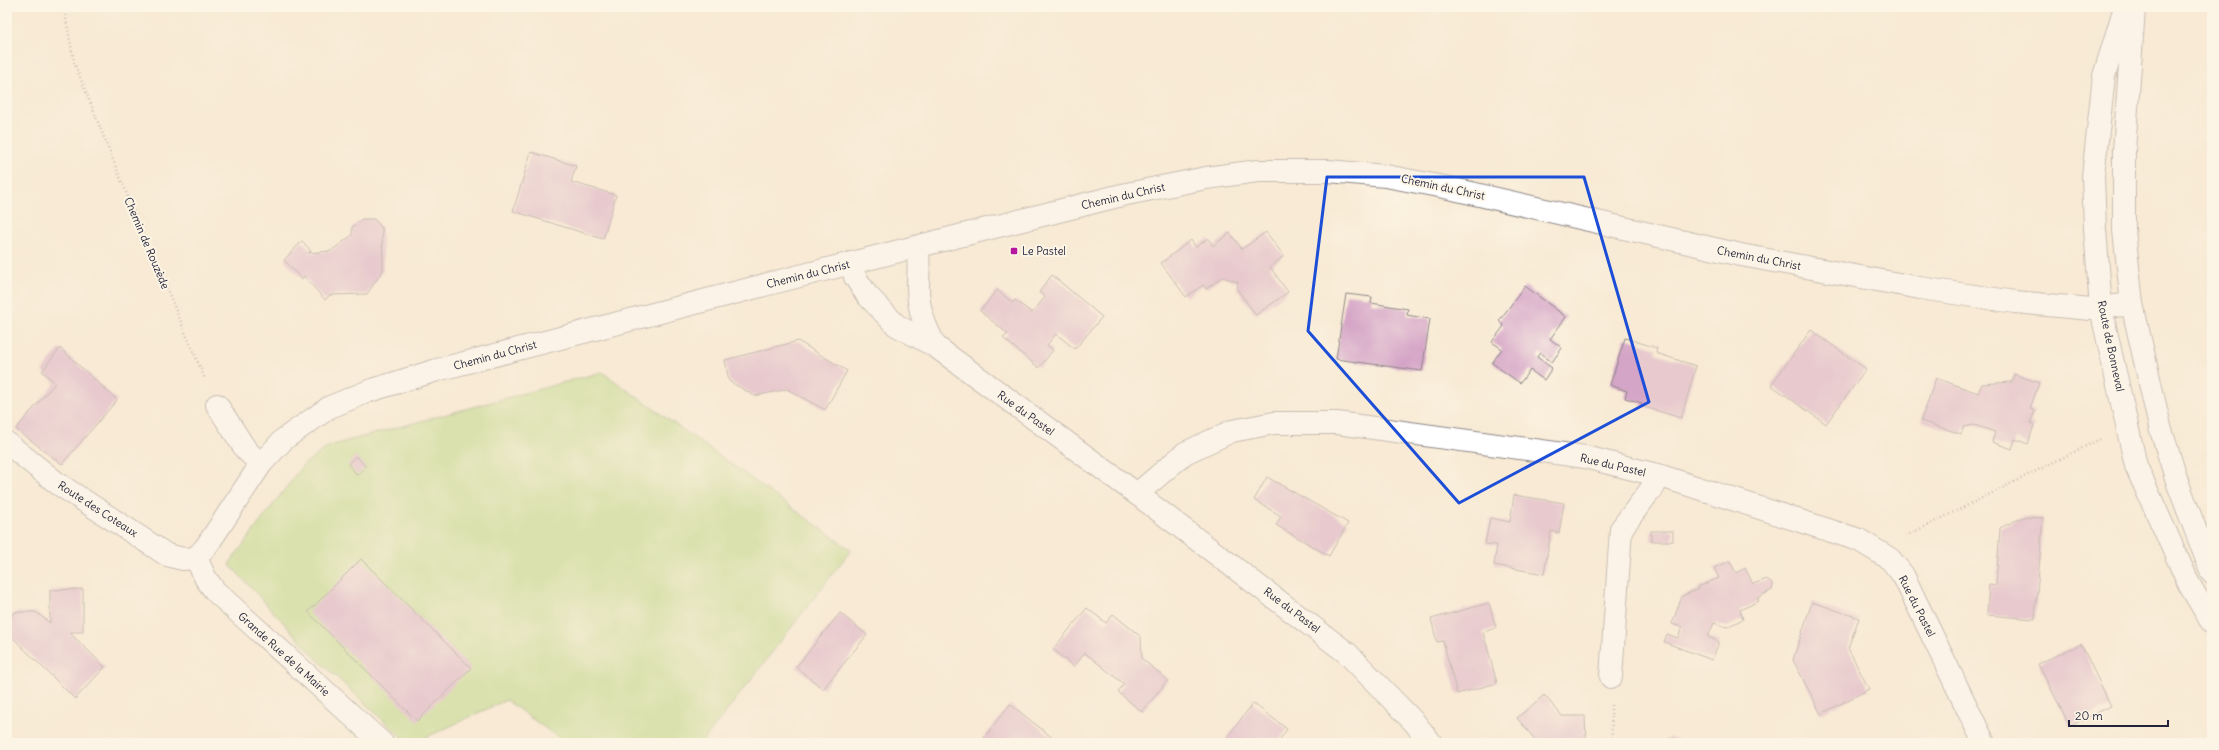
<svg xmlns="http://www.w3.org/2000/svg" width="2219" height="750" viewBox="0 0 2219 750" font-family="Delius,sans-serif">
	<style>
		.green { fill: #b6d881; stroke: #6c7d5e }
		.building { fill: #d5a5c7 }
		.lines { fill: none; stroke-linecap: round; stroke-linejoin: round }
		.minor-casing { stroke: #8d8688; stroke-width: 24 }
		.path { stroke: #8d8688; stroke-width: 2.5; stroke-dasharray: 1 3; stroke-linecap: butt }
		.minor { stroke: #fff; stroke-width: 22 }
		.marked { fill: none; stroke: #1d4ed8; stroke-width: 3; stroke-linejoin: round }
		.poi-dot { fill: #b5179e; stroke: #fcf5e5; stroke-width: 1.5 }
		.labels { text-anchor: middle; dominant-baseline: central; stroke-width: 4; stroke-linejoin: round; paint-order: stroke }
		.street-label { font-size: 11px; fill: #22223b; stroke: #fcf5e5 }
		.poi-label { font-size: 11px; fill: #22223b; stroke: #fcf5e5; text-anchor: start }
	</style>
	<rect width="100%" height="100%" fill="#fcf5e5"/>
	<filter id="ink" filterUnits="userSpaceOnUse"><feTurbulence type="fractalNoise" baseFrequency=".025" numOctaves="2"/><feDisplacementMap in="SourceGraphic" scale="8" xChannelSelector="R" yChannelSelector="G"/><feConvolveMatrix kernelMatrix="1 2 1 2 8 2 1 2 1" color-interpolation-filters="sRGB"/></filter>
	<filter id="wash" filterUnits="userSpaceOnUse"><feTurbulence type="fractalNoise" baseFrequency=".012" numOctaves="4" result="noise"/><feDisplacementMap in="SourceGraphic" scale="16" xChannelSelector="R" yChannelSelector="G"/><feGaussianBlur stdDeviation="0.9" result="paint"/><feColorMatrix in="noise" values="0 0 0 0 0 0 0 0 0 0 0 0 0 0 0 0 0 1.4 0 .05"/><feComposite in="paint" operator="in"/></filter>
	<g filter="url(#wash)">
		<rect width="100%" height="100%" fill="#f8ead4"/>
		<polygon class="green" points="602,372 851,550 702,743 566,743 506,700 414,743 408,743 318,660 229,564 302,466 329,446"/>
		<g id="blocks">
			<g class="building">
				<polygon points="531,152 576,166 571,182 616,195 603,239 513,211"/>
				<polygon points="362,219 374,219 382,228 383,270 367,294 330,295 325,300 304,276 302,279 284,260 302,241 311,251 308,253 331,251 352,235 352,227"/>
				<polygon points="1266,232 1284,256 1270,267 1288,292 1256,315 1237,289 1238,282 1222,277 1206,289 1203,285 1186,297 1161,263 1191,240 1196,247 1208,238 1213,246 1230,233 1242,249"/>
				<polygon points="1052,275 1102,317 1075,349 1056,334 1047,345 1053,350 1039,368 1003,338 1008,334 980,311 997,290 1013,303 1015,300 1032,313 1045,297 1039,292"/>
				<polygon points="1525,286 1566,317 1550,339 1562,348 1552,362 1540,353 1537,357 1552,368 1544,380 1530,370 1520,383 1492,363 1502,349 1492,342 1504,326 1499,321"/>
				<polygon points="1346,294 1372,297 1371,303 1408,309 1407,315 1430,319 1422,371 1336,359"/>
				<polygon points="1811,330 1866,369 1826,424 1771,385"/>
				<polygon points="1625,338 1657,348 1656,353 1696,366 1681,418 1641,406 1642,403 1625,398 1627,391 1610,385"/>
				<polygon points="798,341 847,371 825,410 787,389 755,396 729,381 725,360"/>
				<polygon points="60,348 117,400 62,464 16,429 55,383 42,371"/>
				<polygon points="2014,374 2039,383 2030,409 2035,411 2030,423 2034,425 2028,444 2015,439 2012,449 1992,442 1995,432 1974,425 1964,427 1961,434 1921,421 1936,378 1978,393 1982,384 2012,382"/>
				<polygon points="356,456 366,467 357,475 348,464"/>
				<polygon points="1267,477 1348,523 1329,556 1276,525 1281,516 1254,500"/>
				<polygon points="1514,495 1564,503 1559,533 1551,531 1544,574 1494,565 1497,545 1485,544 1490,518 1510,522"/>
				<polygon points="2023,517 2043,518 2035,619 1987,615 1989,584 1996,585 2000,528"/>
				<rect x="1651" y="531" width="22" height="10"/>
				<polygon points="361,559 471,668 417,721 308,612"/>
				<polygon points="1730,561 1736,573 1745,568 1753,584 1767,579 1773,584 1772,590 1757,598 1759,601 1740,610 1743,619 1727,627 1714,623 1708,637 1719,642 1712,660 1664,642 1667,634 1678,638 1682,627 1672,624 1682,596 1699,589 1698,587 1719,578 1714,568"/>
				<polygon points="83,589 83,632 69,632 105,667 75,699 7,632 7,621 15,612 36,612 50,623 50,590"/>
				<polygon points="1812,602 1859,618 1848,648 1869,689 1821,714 1793,660"/>
				<polygon points="1489,603 1496,628 1483,632 1497,683 1457,694 1443,641 1437,642 1431,619"/>
				<polygon points="1087,608 1106,623 1113,614 1141,637 1142,659 1168,680 1142,712 1118,692 1124,684 1085,653 1074,667 1053,649"/>
				<polygon points="840,613 867,635 823,689 796,667"/>
				<polygon points="2081,644 2111,706 2070,726 2038,664"/>
				<polygon points="1544,695 1562,716 1585,716 1586,743 1553,743 1548,738 1542,743 1538,743 1517,718"/>
				<polygon points="1253,703 1287,729 1283,735 1277,743 1223,743"/>
				<polygon points="1010,704 1059,743 989,743 983,739"/>
				<polygon points="1670,737 1687,743 1668,743"/>
			</g>
		</g>
	</g>
	<g filter="url(#ink)">
		<use href="#blocks" fill-opacity="0" stroke="#8d8688" stroke-width="1"/>
		<g class="lines">
			<defs>
				<g id="minor">
					<polyline points="2125,7 2104,76 2093,176 2095,228 2101,309 2136,466 2189,584 2212,623"/>
					<polyline points="2134,8 2124,151 2124,230 2132,304 2160,427 2178,484 2212,573"/>
					<path d="M917,247C920,261 918,273 918,287C918,310 925,326 935,346"/>
					<polyline points="851,263 855,277 867,295 896,325 935,346 1137,494 1347,653 1414,722 1431,743"/>
					<polyline points="217,405 246,450 261,464"/>
					<polyline points="7,443 57,483 167,555 183,559 196,558"/>
					<polyline points="1137,494 1185,453 1232,431 1274,423 1337,423 1585,457 1661,476 1859,540 1890,559 1903,575 1984,743"/>
					<polyline points="196,558 206,547 261,464 284,439 330,407 369,391 437,370 772,283 1122,195 1206,178 1258,171 1328,171 1386,176 1449,188 1741,255 1920,288 2015,302 2091,309 2132,304"/>
					<polyline points="196,558 206,579 215,591 382,743"/>
					<polyline points="1611,677 1621,529 1661,476"/>
				</g>
			</defs>
			<use href="#minor" class="minor-casing"/>
			<g class="path">
				<polyline points="64,7 74,62 123,185 205,379"/>
				<polyline points="1906,536 2100,439"/>
				<polyline points="1611,705 1612,743"/>
			</g>
			<use href="#minor" class="minor"/>
		</g>
	</g>
	<path d="M0 0H2219V750H0ZM1327,177H1584L1649,402L1459,503L1308,331Z" fill="#f8ead4" fill-opacity=".55" fill-rule="evenodd"/>
	<path class="marked" d="M1327,177H1584L1649,402L1459,503L1308,331Z"/>
	<rect class="poi-dot" x="1010" y="247" width="8" height="8" rx="2"/>
	<g class="labels">
		<g class="street-label">
			<text transform="translate(1443 187) rotate(12)">Chemin du Christ</text>
			<text transform="translate(1123 196) rotate(-13)">Chemin du Christ</text>
			<text transform="translate(147 243) rotate(67)">Chemin de Rouzède</text>
			<text transform="translate(1759 258) rotate(11)">Chemin du Christ</text>
			<text transform="translate(808 274) rotate(-14)">Chemin du Christ</text>
			<text transform="translate(2111 346) rotate(78)">Route de Bonneval</text>
			<text transform="translate(495 355) rotate(-15)">Chemin du Christ</text>
			<text transform="translate(1026 413) rotate(36)">Rue du Pastel</text>
			<text transform="translate(1613 465) rotate(13)">Rue du Pastel</text>
			<text transform="translate(98 509) rotate(33)">Route des Coteaux</text>
			<text transform="translate(1917 606) rotate(63)">Rue du Pastel</text>
			<text transform="translate(1292 610) rotate(37)">Rue du Pastel</text>
			<text transform="translate(284 654) rotate(42)">Grande Rue de la Mairie</text>
		</g>
		<g class="poi-label">
			<text x="1022" y="251">Le Pastel</text>
		</g>
	</g>
	<rect width="2219" height="750" fill="none" stroke="#fcf5e5" stroke-width="24"/>
	<path d="M2069 720v6h99v-6" fill="none" stroke="#22223b" stroke-width="2"/>
	<text x="2075" y="720" font-size="12" fill="#22223b" stroke="#fcf5e5" stroke-width="3" paint-order="stroke">20 m</text>
</svg>
